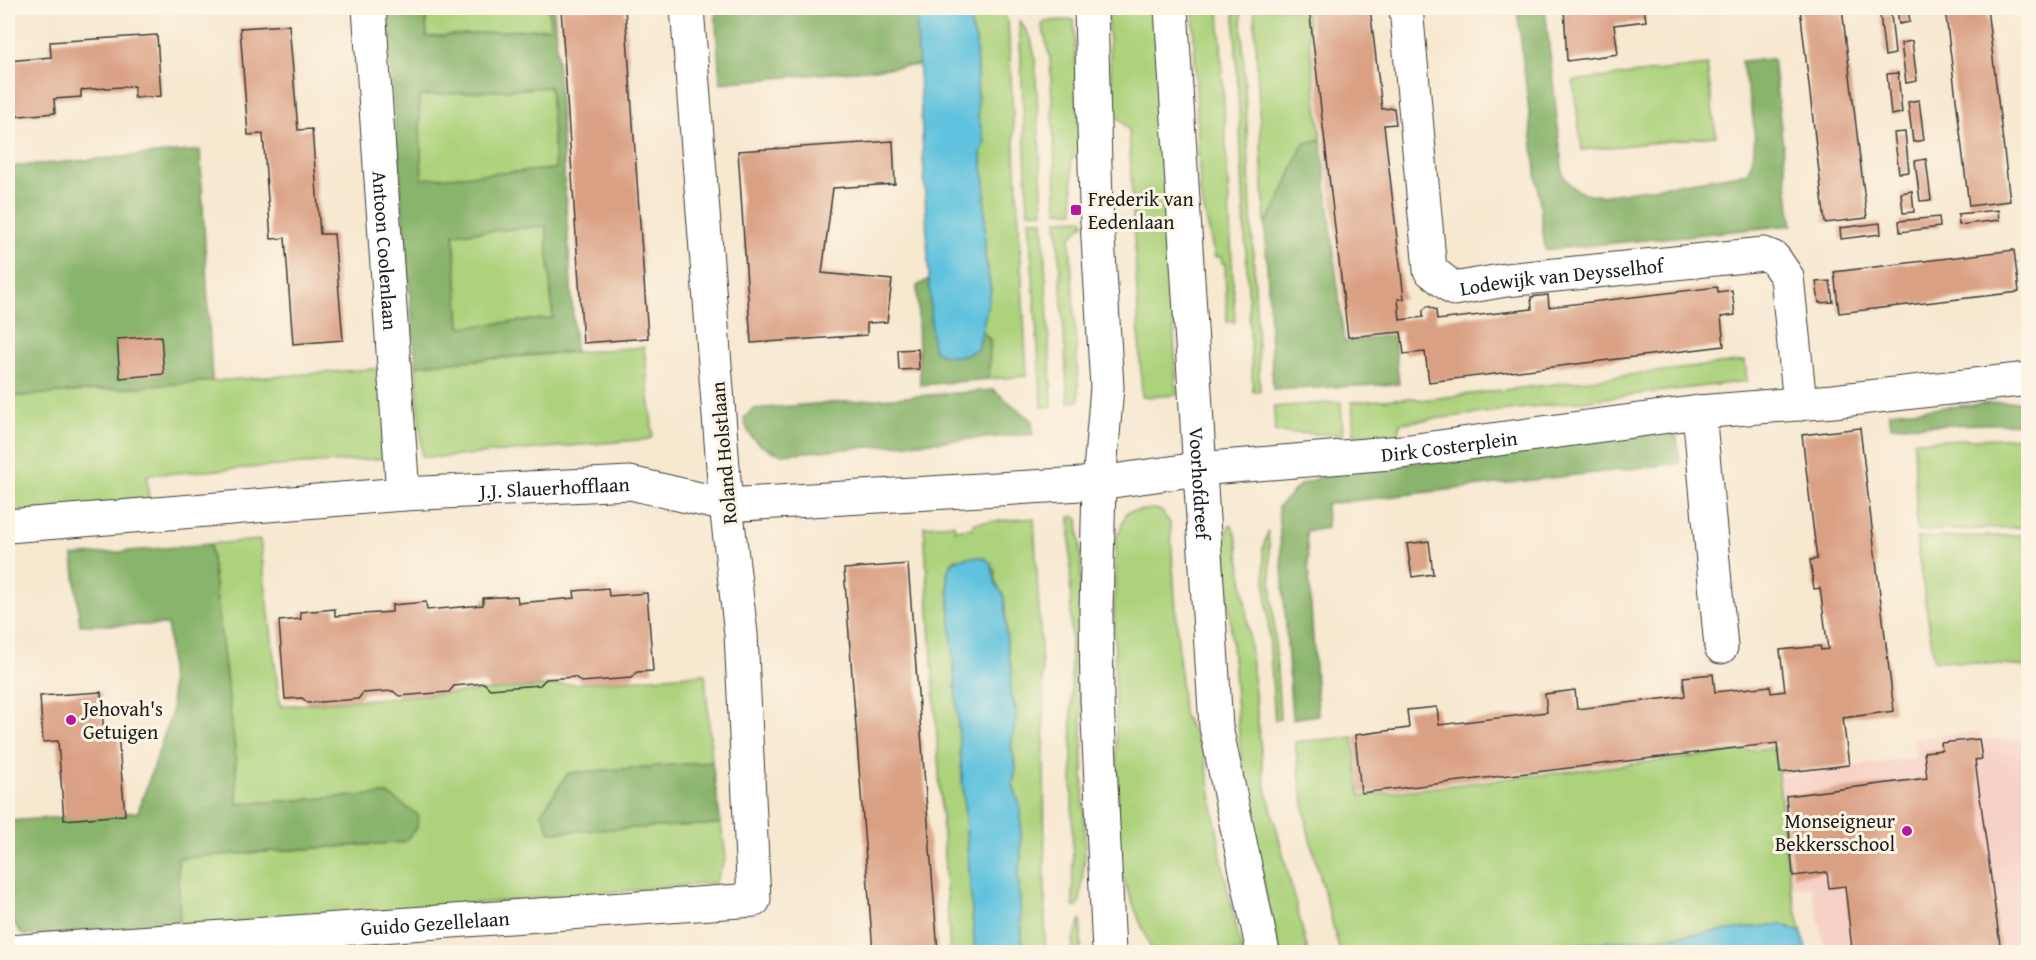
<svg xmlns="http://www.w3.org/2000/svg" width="2036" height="960" viewBox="0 0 2036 960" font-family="'Gentium Book Plus',serif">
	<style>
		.built { fill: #f7d1c6 }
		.green { fill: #acd27c; stroke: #64774c; stroke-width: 1.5 }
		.forest { fill: #89b46c; stroke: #526844; stroke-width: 1.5; fill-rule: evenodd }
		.water { fill: #60c2de; stroke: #3e6f7d; stroke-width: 1.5 }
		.building { fill: #daa084 }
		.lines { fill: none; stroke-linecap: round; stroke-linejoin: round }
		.minor-casing { stroke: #3d3b37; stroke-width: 35 }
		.minor { stroke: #fff; stroke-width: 33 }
		.poi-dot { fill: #b5179e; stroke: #fcf5e5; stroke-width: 2 }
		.labels { text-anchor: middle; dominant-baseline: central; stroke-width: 6; stroke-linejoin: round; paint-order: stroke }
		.poi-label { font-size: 20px; fill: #1c1c1c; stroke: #fcf5e5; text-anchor: start }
		.street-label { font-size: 20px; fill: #1c1c1c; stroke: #fcf5e5 }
	</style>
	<rect width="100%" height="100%" fill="#fcf5e5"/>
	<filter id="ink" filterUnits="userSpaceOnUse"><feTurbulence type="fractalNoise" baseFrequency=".0167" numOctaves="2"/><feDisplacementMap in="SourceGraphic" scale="12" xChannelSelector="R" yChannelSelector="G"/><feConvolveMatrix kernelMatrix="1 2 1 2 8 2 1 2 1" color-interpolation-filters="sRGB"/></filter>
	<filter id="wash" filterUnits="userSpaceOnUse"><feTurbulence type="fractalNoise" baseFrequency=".008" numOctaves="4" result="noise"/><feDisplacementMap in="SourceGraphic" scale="24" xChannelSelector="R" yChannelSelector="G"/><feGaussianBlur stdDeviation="1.35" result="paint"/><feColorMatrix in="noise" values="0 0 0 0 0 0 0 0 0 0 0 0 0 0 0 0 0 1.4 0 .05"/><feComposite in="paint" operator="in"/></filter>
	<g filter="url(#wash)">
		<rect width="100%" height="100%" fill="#f7e8d0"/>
		<polygon class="built" points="1979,731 1981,739 2028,740 2028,952 1826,952 1811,886 1793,887 1780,776 1915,758 1913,738"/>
		<g class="green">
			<polygon points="425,8 549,8 551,28 427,37"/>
			<polygon points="965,8 999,8 1008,22 1027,376 989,379 990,340 981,330 991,290 985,256 985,183 981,154 984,142 978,117 976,40"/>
			<polygon points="1107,8 1157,8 1177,395 1142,397 1129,130 1113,112"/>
			<polygon points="1193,8 1219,8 1235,322 1227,322 1225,263 1222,263 1221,257 1215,257 1200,193"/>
			<polygon points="1234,8 1241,8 1260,391 1253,392"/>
			<polygon points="1254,8 1306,8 1321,139 1303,144 1278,204 1265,224"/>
			<polygon points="1019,19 1031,39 1035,58 1043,212 1028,212"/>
			<polygon points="1074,20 1080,157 1071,158 1074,211 1057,211 1050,58 1042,25 1046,21"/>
			<polygon points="1707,65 1716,136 1582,150 1573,81"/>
			<polygon points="550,87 556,169 421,179 419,96"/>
			<polygon points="1084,219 1084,223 1070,238 1079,401 1068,402 1057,220"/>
			<polygon points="1029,220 1043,220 1052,406 1042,407"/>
			<polygon points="546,226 553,318 459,328 453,234"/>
			<polygon points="644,347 653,436 649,439 445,457 422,457 416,365"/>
			<polygon points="1745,361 1747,381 1400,423 1397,437 1354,436 1352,402 1413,398 1421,400"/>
			<polygon points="384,368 390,458 147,475 149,501 8,512 8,397"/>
			<polygon points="1341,402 1343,435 1275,432 1274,407"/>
			<polygon points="2028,437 2028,527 1917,531 1914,441"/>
			<polygon points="1154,509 1161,511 1170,523 1183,714 1204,752 1223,867 1242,952 1152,952 1118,866 1114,603 1116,540 1127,512"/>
			<polygon points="1074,516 1078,519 1081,559 1080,634 1085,855 1080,901 1076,908 1073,906 1070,517"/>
			<polygon points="1034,518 1044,708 1045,952 1023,952 1018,871 1021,862 1021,809 1013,785 1016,767 1011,746 1016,707 1010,694 1012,670 1007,646 1004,596 995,584 995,570 957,559 952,561 947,573 975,952 950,952 924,526 954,524 955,530 973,528 973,523"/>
			<polygon points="1232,525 1237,539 1245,599 1264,780 1308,952 1279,952 1254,837 1240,748 1224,542 1229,526"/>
			<polygon points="1268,531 1280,719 1275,720 1263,548"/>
			<polygon points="2028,535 2028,667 1934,660 1916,538"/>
			<polygon points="260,540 280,706 705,674 712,762 569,773 550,832 721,824 726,858 715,883 180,929 178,858 404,842 388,794 237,804 235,750 210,544"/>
			<polygon points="1353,737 1360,796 1775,747 1791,890 1802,933 1782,924 1668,937 1472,952 1340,952 1308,831 1295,742"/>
			<polygon points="1081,919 1081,952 1073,952 1073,940"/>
		</g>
		<g class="forest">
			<path d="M385,8H425L427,37L550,28L549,8H554L575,351L416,365ZM550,87L555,169L422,179L419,96ZM546,226L553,318L460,327L454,234Z"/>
			<polygon points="715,8 916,8 919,65 720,83"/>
			<path d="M1517,8H1545L1563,175C1574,193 1582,193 1602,196L1747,173C1764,141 1748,95 1741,61L1773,59L1792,225L1545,250Z"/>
			<polygon points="1321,139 1344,342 1394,335 1399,384 1273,390 1265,224 1278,204 1303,144"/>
			<polygon points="200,150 212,381 8,397 8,167"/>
			<path d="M929,279L934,350C948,360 963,354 978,349L981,330L990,340L989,379L920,385L917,286Z"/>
			<path d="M994,390L1032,421L1033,434L781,454C761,448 747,439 744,418L753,409Z"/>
			<polygon points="2028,400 2028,423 1891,426 1889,412"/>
			<polygon points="1676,431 1680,463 1326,504 1327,528 1306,531 1318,715 1292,719 1278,507 1300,485 1331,473"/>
			<path d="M210,544L235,750L237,804L388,794L418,815L417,828L404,842L178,858L180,929L23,935C0,915 8,851 8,821L138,812L172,712L168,625H80L73,556Z"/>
			<polygon points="712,762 721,824 550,832 542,812 568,773"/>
		</g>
		<g class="water">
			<path d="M916,8H965L976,40L978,117L985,142L981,154L985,183V256L991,290L978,349C965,357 946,359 934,350L932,341Z"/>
			<path d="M983,557L991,563L996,584L1004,596L1007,646L1012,670L1010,694L1017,713L1011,746L1016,767L1013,785L1021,809V862L1018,871L1023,952H975L947,573C953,556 966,557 983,557Z"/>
			<polygon points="1783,924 1802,933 1807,952 1472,952 1668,937"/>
		</g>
		<g id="blocks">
			<g class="building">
				<polygon points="561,8 625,8 648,338 583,343"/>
				<polygon points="1309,8 1370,8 1382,109 1394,108 1396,124 1384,125 1404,299 1398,299 1400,320 1423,317 1423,310 1428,306 1436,310 1437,320 1532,309 1531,297 1548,295 1549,307 1717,287 1718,292 1732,290 1735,315 1721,317 1724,346 1429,382 1425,352 1404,354 1401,332 1348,337"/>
				<polygon points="1564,8 1644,8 1646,21 1614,25 1618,54 1567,61"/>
				<polygon points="1800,8 1842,8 1867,218 1825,223"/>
				<polygon points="1897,8 1908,8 1910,22 1899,24"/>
				<polygon points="1945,8 1987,8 2010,201 1969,206"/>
				<polygon points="1891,14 1895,54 1885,56 1880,15"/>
				<polygon points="289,25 298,130 312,129 320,234 334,234 343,340 293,344 285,238 271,239 263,134 248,135 240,28"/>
				<polygon points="157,35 161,96 134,98 134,86 81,90 81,97 54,99 55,113 8,117 8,61 51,57 50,42"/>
				<polygon points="1912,41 1917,81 1906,83 1901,43"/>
				<polygon points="1898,73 1902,113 1891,115 1887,74"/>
				<polygon points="1919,100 1924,140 1913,142 1908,102"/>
				<polygon points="1905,132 1909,172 1899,173 1894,133"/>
				<polygon points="893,141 895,184 833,188 822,273 892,280 887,322 867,323 867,335 751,343 738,151"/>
				<polygon points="1926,159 1931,200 1920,201 1915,161"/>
				<polygon points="1912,191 1914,212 1903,213 1901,193"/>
				<polygon points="1998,210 1999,220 1959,225 1958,214"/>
				<polygon points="1939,217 1940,227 1900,232 1899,221"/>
				<polygon points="1880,223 1881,234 1841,239 1840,228"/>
				<polygon points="2014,250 2019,292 1839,313 1834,272"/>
				<polygon points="1830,281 1833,302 1819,303 1816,282"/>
				<polygon points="161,336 164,374 120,378 117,339"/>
				<polygon points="918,349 919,369 899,370 898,350"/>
				<polygon points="1860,428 1894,711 1843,718 1849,765 1780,773 1777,743 1361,793 1355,735 1409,728 1407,710 1437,707 1439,725 1547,712 1545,694 1575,690 1577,709 1685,696 1683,677 1713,674 1715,692 1770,686 1771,693 1785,691 1780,650 1820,646 1821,650 1828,649 1820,588 1814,589 1810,560 1817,559 1802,435"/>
				<polygon points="1429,541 1433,574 1412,577 1407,544"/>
				<polygon points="908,564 938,952 873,952 844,569"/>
				<polygon points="608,588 609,596 647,593 653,671 637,672 631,678 581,682 575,677 546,679 540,685 490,689 484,683 454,686 449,692 399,696 393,691 363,693 358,699 308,703 302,698 285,699 279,621 301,619 300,612 335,609 335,616 392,612 392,605 426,602 427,610 483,605 483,598 517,596 518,603 575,598 574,591"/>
				<polygon points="101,692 104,736 118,734 125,815 64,820 58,741 43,742 40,696"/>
				<polygon points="1979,739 1982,759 1975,760 2001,952 1872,952 1872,947 1852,949 1845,886 1829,888 1827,872 1793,876 1786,796 1927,778 1924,752 1942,750 1941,743"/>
			</g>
		</g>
	</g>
	<g filter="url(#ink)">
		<use href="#blocks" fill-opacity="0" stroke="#3d3b37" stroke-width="1.5"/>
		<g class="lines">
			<defs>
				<g id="minor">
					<path id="s1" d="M369,8L403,494"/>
					<polyline points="1091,8 1096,205 1107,387 1099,483 1096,610 1097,699 1109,952"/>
					<path id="s2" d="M1171,8L1216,727L1263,952"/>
					<path id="s3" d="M1406,8L1430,270L1454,289L1506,280L1764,254L1774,258L1787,277L1800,404"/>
					<polyline points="1699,412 1721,647"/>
					<path id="s4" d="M8,526L403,494L630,483L726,505L1099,483L1198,469L1402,452L1699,412L1833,401L2028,379"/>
					<path id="s5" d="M8,952L754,900L741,634L726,505L687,8"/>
				</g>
			</defs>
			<use href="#minor" class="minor-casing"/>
			<use href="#minor" class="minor"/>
		</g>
	</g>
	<g class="poi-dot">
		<rect x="1070" y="204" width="12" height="12" rx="3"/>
		<circle cx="71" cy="720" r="6"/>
		<circle cx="1907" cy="831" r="6"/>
	</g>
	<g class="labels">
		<g class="poi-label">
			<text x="1088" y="198">Frederik van<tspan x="1088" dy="23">Eedenlaan</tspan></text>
			<text x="83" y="708">Jehovah's<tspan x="83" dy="23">Getuigen</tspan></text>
			<text x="1895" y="820" text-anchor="end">Monseigneur<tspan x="1895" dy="23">Bekkersschool</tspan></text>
		</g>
		<g class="street-label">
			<text stroke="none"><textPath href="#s1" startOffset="243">Antoon Coolenlaan</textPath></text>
			<text stroke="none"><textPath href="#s3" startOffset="402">Lodewijk van Deysselhof</textPath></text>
			<text stroke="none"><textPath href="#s4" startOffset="1448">Dirk Costerplein</textPath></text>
			<text transform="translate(723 453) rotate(-95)">Roland Holstlaan</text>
			<text stroke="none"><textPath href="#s2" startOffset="476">Voorhofdreef</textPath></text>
			<text stroke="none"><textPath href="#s4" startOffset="548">J.J. Slauerhofflaan</textPath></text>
			<text stroke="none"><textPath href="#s5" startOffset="428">Guido Gezellelaan</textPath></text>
		</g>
	</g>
	<rect width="2036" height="960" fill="none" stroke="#fcf5e5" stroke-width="30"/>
</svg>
